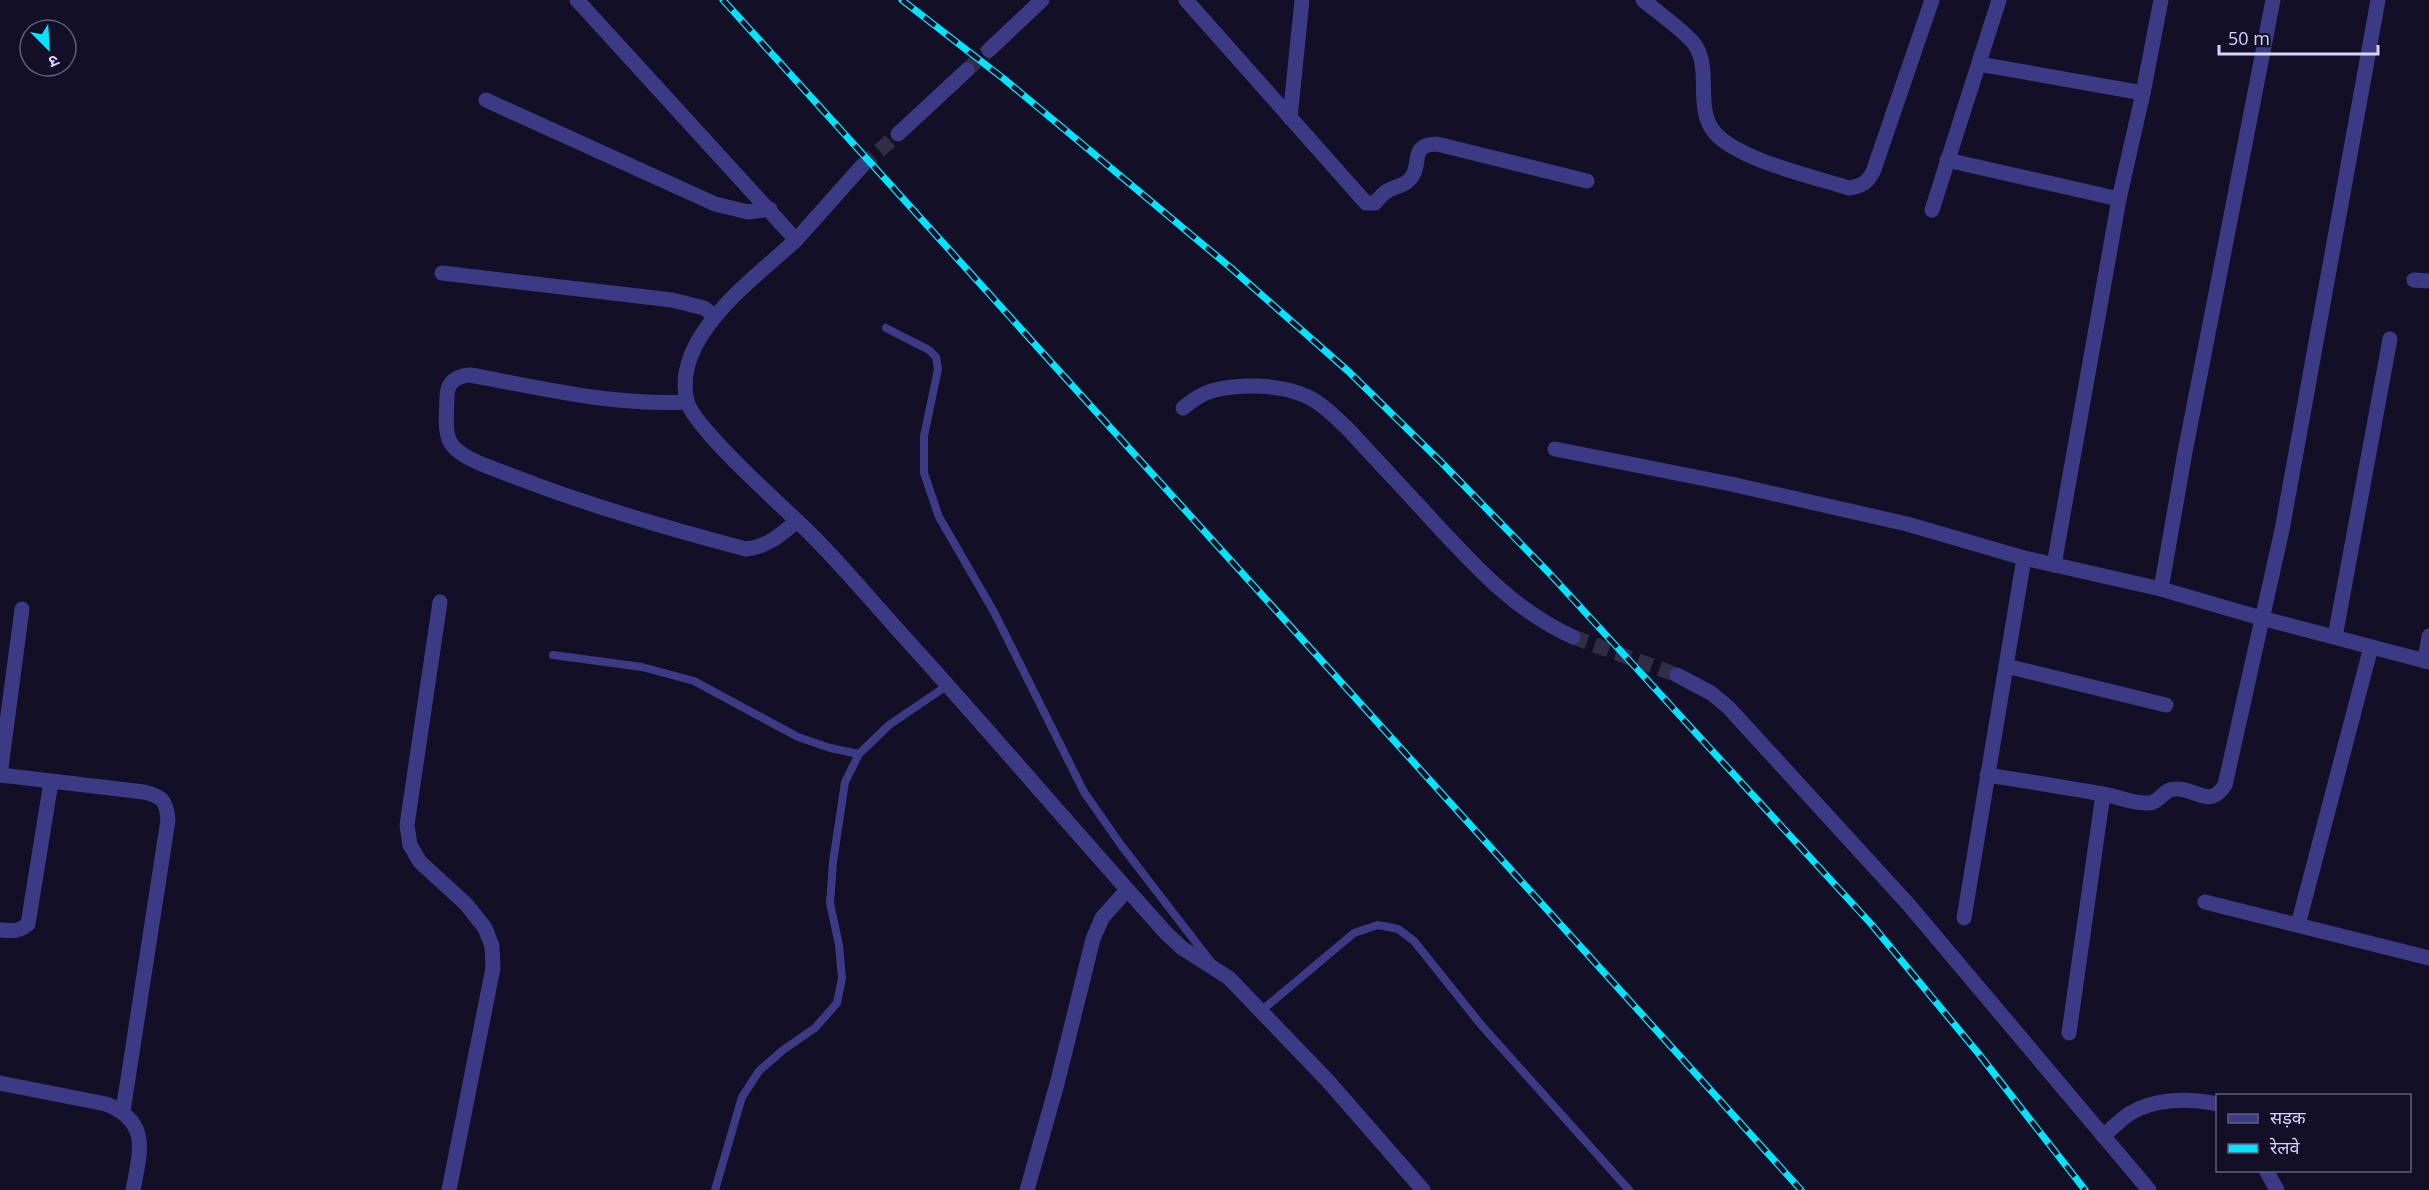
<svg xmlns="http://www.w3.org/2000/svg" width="2429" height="1190" viewBox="0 0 2429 1190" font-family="'Open Sans','Noto Sans Devanagari',sans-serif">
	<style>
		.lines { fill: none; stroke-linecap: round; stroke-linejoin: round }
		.minor-tunnel { stroke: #312d47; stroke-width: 15; stroke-dasharray: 15 8; stroke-linecap: butt }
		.service { stroke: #3d3a85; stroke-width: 8 }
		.minor { stroke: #3d3a85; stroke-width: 15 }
		.rail-casing { stroke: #00e5ff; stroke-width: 7 }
		.rail { stroke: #130f26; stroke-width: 4.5; stroke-dasharray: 14; stroke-linecap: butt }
	</style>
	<rect width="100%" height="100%" fill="#130f26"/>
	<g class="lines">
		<g class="minor-tunnel">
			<polyline points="967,70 989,50"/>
			<polyline points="862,166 898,134"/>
			<polyline points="1573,637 1677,675"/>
		</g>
		<g class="service">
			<polyline points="886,328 929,350 936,357 938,369 924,436 924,473 939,517 994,612 1084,792 1121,845 1211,962"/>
			<polyline points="553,655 642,667 694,681 798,737 830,748 859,754"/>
			<polyline points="1261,1011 1354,933 1378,925 1398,929 1414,941 1482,1026 1629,1190"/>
			<polyline points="715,1190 742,1097 759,1071 783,1050 815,1028 837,1003 842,978 839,945 830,903 833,862 845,782 859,754 889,725 948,685"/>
		</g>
		<g class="minor">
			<path d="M577,0L796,240C755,278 671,337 687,401C693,426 771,496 793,517C830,551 863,591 897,629C988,729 1076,833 1167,934L1182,948L1229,978L1328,1081L1423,1190"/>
			<path d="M1186,0L1366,203H1375C1379,198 1383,193 1389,190C1397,186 1406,185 1411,178C1423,163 1408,145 1437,144L1587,181"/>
			<path d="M1643,0C1657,12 1685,31 1695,45C1712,70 1694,109 1715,133C1739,160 1814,177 1849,188C1862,186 1867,183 1873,172L1932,0"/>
			<polyline points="989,50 1042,0"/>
			<polyline points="1979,64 2143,93"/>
			<polyline points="486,100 715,204 748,212 770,209"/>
			<polyline points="1290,118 1302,0"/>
			<polyline points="898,134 967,70"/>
			<polyline points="1947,160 2119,199"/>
			<polyline points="1932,210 1999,0"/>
			<polyline points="796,240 862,166"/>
			<polyline points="442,273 672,300 704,308 714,316"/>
			<polyline points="2414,280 2429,281"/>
			<path d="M687,402C613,406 542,388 470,375C456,376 447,382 447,397C447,411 443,435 453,446C463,459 494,469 510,475C587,505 666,528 746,549C768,547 781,534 797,521"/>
			<path d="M1183,408C1192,401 1202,393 1215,390C1242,384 1280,384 1306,396C1322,403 1336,418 1349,430C1377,461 1405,490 1433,521C1477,568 1514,610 1573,637"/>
			<polyline points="1555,449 1731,484 1907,524 2024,558 2161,589 2261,618 2429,662"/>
			<polyline points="2054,565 2119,199 2143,93 2161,0"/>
			<polyline points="2161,589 2185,452 2273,0"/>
			<polyline points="440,602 407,825 410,845 420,862 466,904 485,928 492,946 493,968 449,1190"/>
			<polyline points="2335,637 2390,339"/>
			<polyline points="2425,661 2429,636"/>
			<polyline points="2006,666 2166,705"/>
			<polyline points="1677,675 1711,693 1728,707 1909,905 2149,1190"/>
			<path d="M0,775L144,792C163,797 166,800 168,820L123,1111"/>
			<polyline points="0,775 22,609"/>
			<path d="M1987,775C2025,781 2064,787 2102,794C2117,796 2133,804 2148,803C2160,803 2163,789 2175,789C2196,787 2209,810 2225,785L2282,530L2378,0"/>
			<polyline points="2205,902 2429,958"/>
			<polyline points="1964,918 2024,558"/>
			<polyline points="2298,925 2371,647"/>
			<path d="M0,930C11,931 19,932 28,924L51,782"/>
			<polyline points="2069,1033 2103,794"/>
			<path d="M0,1083L106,1104C151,1122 140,1152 133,1190"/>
			<path d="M2103,1136C2112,1129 2120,1120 2129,1114C2154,1098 2189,1098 2218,1104"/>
			<polyline points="2266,1170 2277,1190"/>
			<polyline points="1027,1190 1057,1084 1093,939 1102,918 1127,890"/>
		</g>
		<defs>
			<g id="rail">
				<polyline points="723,0 1801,1190"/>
				<polyline points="902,0 1004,79 1231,268 1348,371 1442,463 1549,573 1872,925 1978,1053 2085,1190"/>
			</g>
		</defs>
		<use href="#rail" class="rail-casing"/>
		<use href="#rail" class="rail"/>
	</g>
	<rect x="2216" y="1094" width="195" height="78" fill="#130f26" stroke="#625e7d" stroke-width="1.5"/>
	<rect x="2228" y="1114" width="30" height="9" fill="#3d3a85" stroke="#625e7d" stroke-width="1.5"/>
	<text x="2270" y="1124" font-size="18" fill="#d9d4ff">सड़क</text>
	<rect x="2228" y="1144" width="30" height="9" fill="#00e5ff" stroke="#625e7d" stroke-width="1.5"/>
	<text x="2270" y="1154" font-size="18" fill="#d9d4ff">रेलवे</text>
	<g transform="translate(48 48) rotate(156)"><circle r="28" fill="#130f26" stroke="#625e7d" stroke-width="1.5"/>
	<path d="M0-4.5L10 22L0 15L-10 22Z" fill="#00e5ff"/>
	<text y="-9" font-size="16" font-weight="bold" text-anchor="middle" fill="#d9d4ff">उ</text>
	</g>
	<path d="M2219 45v9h159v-9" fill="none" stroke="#d9d4ff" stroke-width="3"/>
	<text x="2228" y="45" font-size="18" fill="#d9d4ff" stroke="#130f26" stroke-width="4.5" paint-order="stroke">50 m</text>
</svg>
